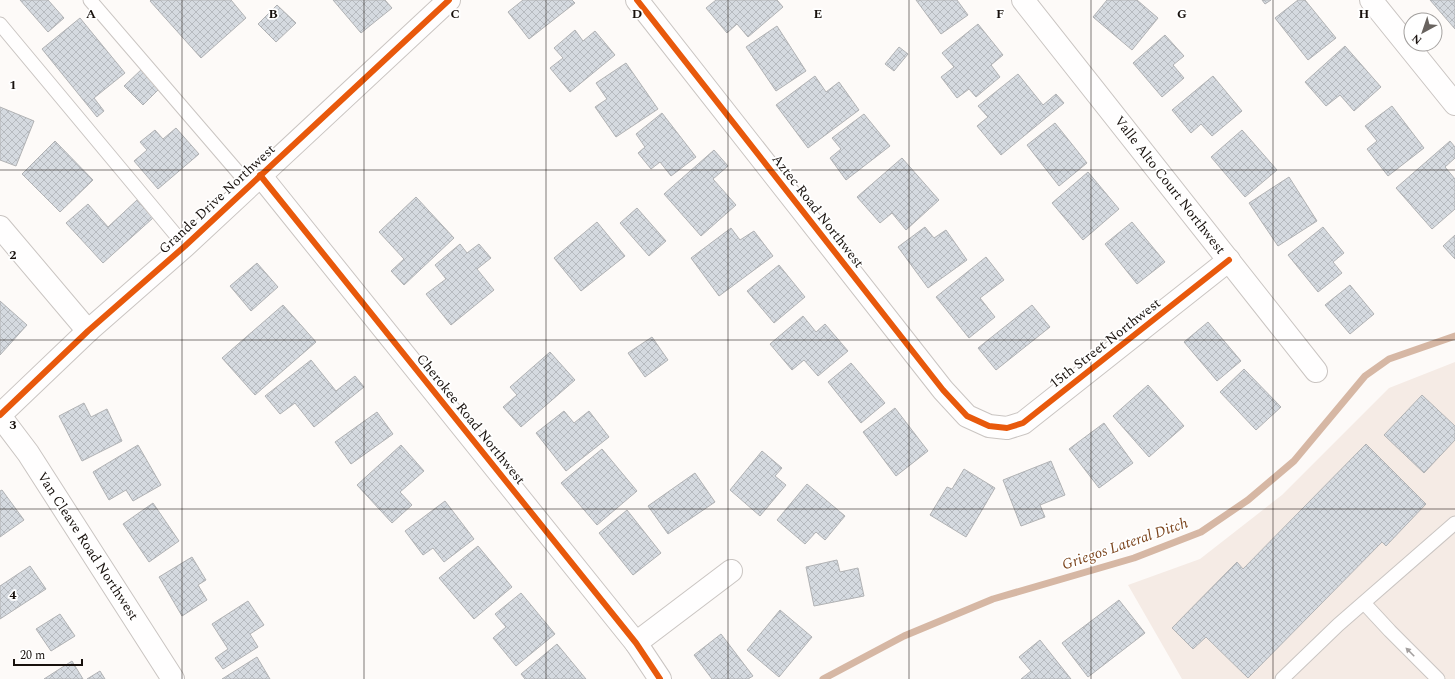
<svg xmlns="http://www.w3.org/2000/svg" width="1455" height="679" viewBox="0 0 1455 679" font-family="Spectral,serif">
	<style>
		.built { fill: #f5ebe5 }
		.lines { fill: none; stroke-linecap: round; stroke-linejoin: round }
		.stream { stroke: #d6b7a4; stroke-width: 7 }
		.building { fill: url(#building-cross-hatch); stroke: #b1b2b4 }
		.lane-casing { stroke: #cac5c2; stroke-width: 15 }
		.street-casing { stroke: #cac5c2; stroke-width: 24 }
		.lane { stroke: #fffefe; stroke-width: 13 }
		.street { stroke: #fffefe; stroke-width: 22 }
		.cycleway-casing { stroke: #fff; stroke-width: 8 }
		.cycleway { stroke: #e8590c; stroke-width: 6 }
		.oneway { fill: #a39f9e }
		.grid { fill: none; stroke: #18110d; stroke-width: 1; stroke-opacity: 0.55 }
		.labels { text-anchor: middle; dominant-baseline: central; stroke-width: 3.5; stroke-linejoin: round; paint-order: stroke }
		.street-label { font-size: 14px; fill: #18110d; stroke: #fff }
		.water-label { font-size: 15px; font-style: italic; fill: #7b441c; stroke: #fff }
		.grid-label { font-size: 13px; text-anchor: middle; font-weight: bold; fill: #18110d; stroke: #fff; stroke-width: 3.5; stroke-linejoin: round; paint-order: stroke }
	</style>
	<defs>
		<pattern id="building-cross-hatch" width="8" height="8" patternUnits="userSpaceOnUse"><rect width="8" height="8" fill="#d5dae0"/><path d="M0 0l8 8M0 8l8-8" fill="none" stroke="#b6babf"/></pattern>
	</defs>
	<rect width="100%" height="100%" fill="#fdfaf8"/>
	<polygon class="built" points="1455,362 1455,679 1182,679 1128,585 1200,559 1282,495 1389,388"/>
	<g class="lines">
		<polyline class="stream" points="823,679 904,636 993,599 1134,558 1201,532 1248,500 1294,461 1365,376 1389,359 1455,336"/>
	</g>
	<g class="building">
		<polygon points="20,0 48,0 64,18 48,32"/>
		<polygon points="151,0 231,0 246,18 201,58 150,1"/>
		<polygon points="333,0 385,0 392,8 361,33"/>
		<polygon points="523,0 572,0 575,3 529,39 508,12"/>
		<polygon points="716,0 777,0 783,7 748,37 737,24 727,33 706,8"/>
		<polygon points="916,0 957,0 968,15 941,34"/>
		<polygon points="1107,0 1137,0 1158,18 1132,50 1093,17"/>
		<polygon points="1262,0 1271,0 1265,4"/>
		<polygon points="1298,0 1305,0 1336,38 1308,60 1275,18"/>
		<polygon points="1430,0 1455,0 1455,29"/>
		<polygon points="277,5 296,23 276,42 258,24"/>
		<polygon points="80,18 125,73 94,98 104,111 97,117 42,49"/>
		<polygon points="978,24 1003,55 991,65 1000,77 976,97 969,89 957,98 941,77 954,67 942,53"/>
		<polygon points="777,26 806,71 776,91 746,47"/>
		<polygon points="575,30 583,41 595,31 615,55 570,92 550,68 563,58 554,48"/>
		<polygon points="1165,35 1184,56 1173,65 1184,78 1162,97 1133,63"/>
		<polygon points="1345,46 1381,87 1354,111 1340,95 1326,106 1305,82"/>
		<polygon points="899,47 908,54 894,71 885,64"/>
		<polygon points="626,63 658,109 616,137 595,107 607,99 596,83"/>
		<polygon points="143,68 161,87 143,105 124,86"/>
		<polygon points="1018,74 1043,105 1056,94 1064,103 1001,155 977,126 988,117 978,106"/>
		<polygon points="815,76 826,92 839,82 859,110 808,148 776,105"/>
		<polygon points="1213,76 1242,111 1212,136 1201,124 1191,133 1172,110"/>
		<polygon points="1392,106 1424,148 1388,176 1367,149 1377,141 1365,126"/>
		<polygon points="0,107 34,121 16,166 0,160"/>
		<polygon points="662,113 696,157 671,176 660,162 651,169 638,153 645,147 636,134"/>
		<polygon points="864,114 890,146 846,180 830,158 841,149 832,138"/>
		<polygon points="1055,123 1087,163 1059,186 1027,145"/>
		<polygon points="176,128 199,154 158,189 134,161 147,150 140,142 155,130 163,139"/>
		<polygon points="1242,130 1277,170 1245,197 1211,157"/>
		<polygon points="55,141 93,180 60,212 22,174"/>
		<polygon points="1450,141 1455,147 1455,158 1445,167 1455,179 1455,209 1432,229 1396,188"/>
		<polygon points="714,150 728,166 713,179 736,205 701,236 664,194"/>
		<polygon points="902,158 939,200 906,230 892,213 880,223 857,197"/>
		<polygon points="1088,172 1119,209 1083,240 1052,203"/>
		<polygon points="1289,177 1317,221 1278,246 1249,203"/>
		<polygon points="416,197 454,238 404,285 391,271 404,259 379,232"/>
		<polygon points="137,200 153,218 103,263 66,223 88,204 108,227"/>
		<polygon points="637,208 666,241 649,256 620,223"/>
		<polygon points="597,222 625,256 581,291 554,258"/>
		<polygon points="1132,222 1165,262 1137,284 1105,244"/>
		<polygon points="925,227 934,238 946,230 967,260 928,288 898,247"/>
		<polygon points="1323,227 1344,253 1333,262 1342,273 1318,292 1288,255"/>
		<polygon points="731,228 740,240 754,231 773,256 719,296 691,258"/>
		<polygon points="1455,235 1455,259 1443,246"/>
		<polygon points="460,244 467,253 479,244 491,258 477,269 494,290 451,325 426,294 446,279 435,265"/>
		<polygon points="986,257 1004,280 980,298 995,317 969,338 936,297"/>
		<polygon points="257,263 278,287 251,311 230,286"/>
		<polygon points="779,265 805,297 774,323 747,291"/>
		<polygon points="1350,285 1374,314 1350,334 1325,305"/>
		<polygon points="0,301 27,325 0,355"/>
		<polygon points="283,305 316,342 255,395 222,358"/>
		<polygon points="1032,305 1050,327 996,370 978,348"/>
		<polygon points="803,316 816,332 825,324 848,351 818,376 804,360 792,370 770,344"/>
		<polygon points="1208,322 1241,361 1217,381 1184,342"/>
		<polygon points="652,337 668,360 645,377 628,353"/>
		<polygon points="550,352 575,380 521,427 503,407 517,395 510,387"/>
		<polygon points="311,360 336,391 355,376 364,387 314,427 295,403 280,414 265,396"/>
		<polygon points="851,363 885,403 861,423 828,382"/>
		<polygon points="1244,369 1281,407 1256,430 1220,392"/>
		<polygon points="1148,385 1184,426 1149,457 1113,416"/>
		<polygon points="1422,395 1455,426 1455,440 1424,473 1384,435"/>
		<polygon points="84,403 91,417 107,409 122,441 82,461 59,416"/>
		<polygon points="895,408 928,451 896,476 863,432"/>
		<polygon points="564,411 574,423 589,411 609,437 566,471 536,433"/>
		<polygon points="377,412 393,434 351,464 335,442"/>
		<polygon points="1104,423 1133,463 1099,488 1069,449"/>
		<polygon points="1366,444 1426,504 1386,546 1382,542 1248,678 1206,637 1193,649 1172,628 1237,562 1243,569"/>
		<polygon points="138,445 161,485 133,501 126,490 109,500 93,472"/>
		<polygon points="401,445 424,471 400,492 412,505 392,523 357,485"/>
		<polygon points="602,449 637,491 597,525 561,483"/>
		<polygon points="762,451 782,468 775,476 786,485 760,516 730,490"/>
		<polygon points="1051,461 1065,495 1040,505 1045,517 1021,526 1003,480"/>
		<polygon points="964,469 995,488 966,537 930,515 947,487 952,489"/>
		<polygon points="695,473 715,502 668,534 648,506"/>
		<polygon points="807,484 845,516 825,540 816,532 805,544 777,520"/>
		<polygon points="2,490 24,520 0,537 0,491"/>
		<polygon points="445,501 474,539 444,562 433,548 423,555 405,531"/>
		<polygon points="153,503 179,541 149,562 123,524"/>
		<polygon points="627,510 661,553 633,575 599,533"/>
		<polygon points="478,546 512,587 474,619 439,578"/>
		<polygon points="192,557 206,580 198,585 207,600 182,616 159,577"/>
		<polygon points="837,560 840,572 858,568 864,596 814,606 806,567"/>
		<polygon points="30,566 46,589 0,619 0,586"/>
		<polygon points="521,593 555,634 516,666 493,638 506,627 495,614"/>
		<polygon points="1119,600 1145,633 1088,677 1062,643"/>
		<polygon points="248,601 264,625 250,634 258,647 223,669 215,658 228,649 212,624"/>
		<polygon points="780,610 812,637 779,677 747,650"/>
		<polygon points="60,614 75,636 51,651 36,629"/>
		<polygon points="721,634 753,676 748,679 712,679 694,655"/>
		<polygon points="1040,640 1071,679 1021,679 1031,671 1019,657"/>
		<polygon points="557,644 586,679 525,679 521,674"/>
		<polygon points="257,657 270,679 222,679"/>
		<polygon points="72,661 83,679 44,679"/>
		<polygon points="100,671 105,679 87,679"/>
	</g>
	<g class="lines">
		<defs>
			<g id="lane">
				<polyline points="90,0 249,185"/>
				<polyline points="0,24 185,246"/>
				<polyline points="1364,603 1390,631 1438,679"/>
				<polyline points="1282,679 1338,625 1455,523"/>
			</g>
			<g id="street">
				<polyline points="637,0 943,390 967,416 989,426 1007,428 1023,423 1229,260"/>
				<polyline points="1023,0 1316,371"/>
				<polyline points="1371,0 1455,104"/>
				<polyline points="260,175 636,643 660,679"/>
				<polyline points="0,227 88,331"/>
				<polyline points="0,415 88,331 185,246 449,0"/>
				<polyline points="0,416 28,453 173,679"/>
				<polyline points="636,643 731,571"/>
			</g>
		</defs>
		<use href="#lane" class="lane-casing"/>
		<use href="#street" class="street-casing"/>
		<use href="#lane" class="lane"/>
		<use href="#street" class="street"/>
		<defs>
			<g id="cycleway">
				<polyline points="637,0 943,390 967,416 989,426 1007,428 1023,423 1229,260"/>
				<polyline points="260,175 636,643 660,679"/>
				<polyline points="0,415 88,331 185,246 449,0"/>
			</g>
		</defs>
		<use href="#cycleway" class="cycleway-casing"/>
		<use href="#cycleway" class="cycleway"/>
	</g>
	<defs><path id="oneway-solid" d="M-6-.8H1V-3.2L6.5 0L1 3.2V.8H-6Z"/></defs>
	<use class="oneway" href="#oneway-solid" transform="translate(1410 652) rotate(-135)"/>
	<path class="grid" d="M182,0V679M364,0V679M546,0V679M728,0V679M909,0V679M1091,0V679M1273,0V679M0,170H1455M0,340H1455M0,509H1455"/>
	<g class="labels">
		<g class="street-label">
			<text transform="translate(1170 185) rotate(52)">Valle Alto Court Northwest</text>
			<text transform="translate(217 199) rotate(-43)">Grande Drive Northwest</text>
			<text transform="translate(818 211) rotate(52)">Aztec Road Northwest</text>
			<text transform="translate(1105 343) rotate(-38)">15th Street Northwest</text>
			<text transform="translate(471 419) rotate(51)">Cherokee Road Northwest</text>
			<text transform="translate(88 546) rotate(57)">Van Cleave Road Northwest</text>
		</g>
		<g class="water-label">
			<text transform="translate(1125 544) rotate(-19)">Griegos Lateral Ditch</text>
		</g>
	</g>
	<g class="grid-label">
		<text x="91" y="18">A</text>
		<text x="273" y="18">B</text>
		<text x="455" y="18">C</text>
		<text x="637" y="18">D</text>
		<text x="818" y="18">E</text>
		<text x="1000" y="18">F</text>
		<text x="1182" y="18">G</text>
		<text x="1364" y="18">H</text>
		<text x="13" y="89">1</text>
		<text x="13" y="259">2</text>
		<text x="13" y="429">3</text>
		<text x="13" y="599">4</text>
	</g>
	<g transform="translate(1423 32) rotate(220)"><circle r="19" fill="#ffffff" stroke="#a3a09e"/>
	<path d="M0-3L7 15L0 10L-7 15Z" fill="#68635f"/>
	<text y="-6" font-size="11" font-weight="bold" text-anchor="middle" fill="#18110d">N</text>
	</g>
	<path d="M14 659v6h68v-6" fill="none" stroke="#18110d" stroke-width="2"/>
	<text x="20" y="659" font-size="12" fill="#18110d" stroke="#ffffff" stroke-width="3" paint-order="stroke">20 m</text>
</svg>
